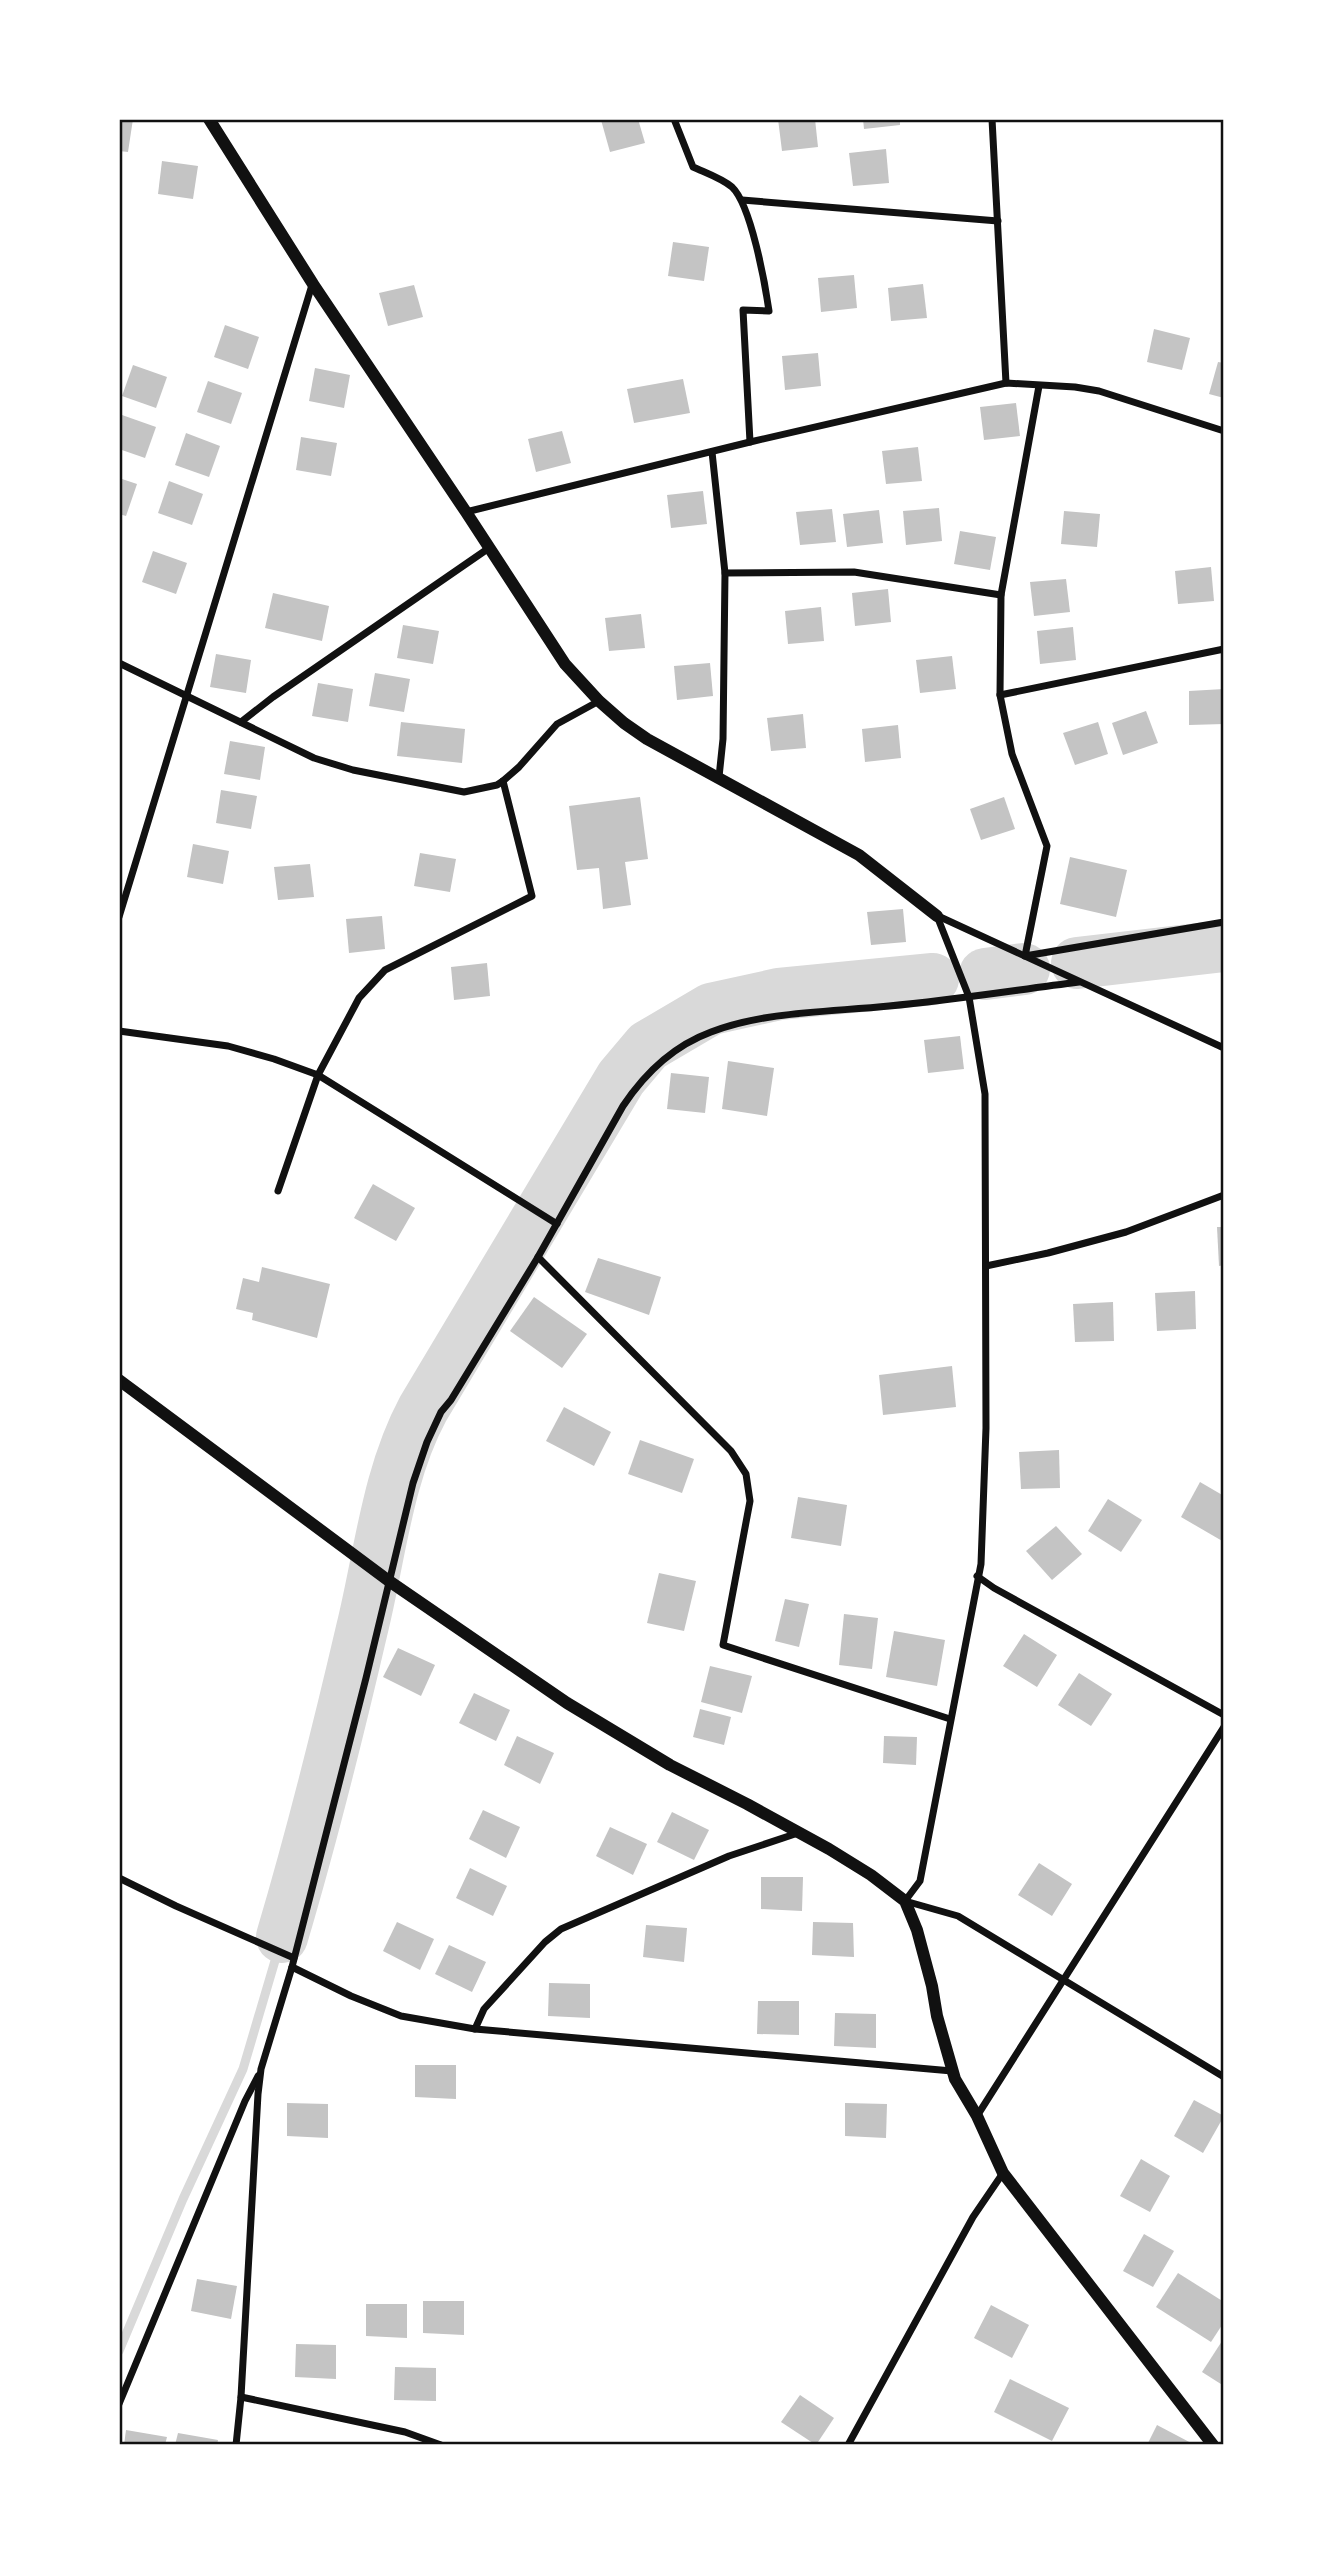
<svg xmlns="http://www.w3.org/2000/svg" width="1343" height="2564" viewBox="0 0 1343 2564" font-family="Montserrat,sans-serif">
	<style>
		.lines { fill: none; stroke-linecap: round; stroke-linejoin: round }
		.stream { stroke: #d9d9d9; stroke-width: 9 }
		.river { stroke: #d9d9d9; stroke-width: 52 }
		.building { fill: #c4c4c4 }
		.minor { stroke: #111; stroke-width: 7 }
		.tertiary { stroke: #111; stroke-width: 12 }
		.neatline { fill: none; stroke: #111; stroke-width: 2.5 }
	</style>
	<rect width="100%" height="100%" fill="#fff"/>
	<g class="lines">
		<polyline class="stream" points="119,2351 183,2199 243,2069 282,1937"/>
		<g class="river">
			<polyline points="1077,963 1224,946"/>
			<polyline points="985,974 1024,969"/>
			<path d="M282,1937C312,1836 338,1732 362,1629C380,1556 387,1476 423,1409L621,1078L648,1046L711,1009L779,994L933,979"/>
		</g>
	</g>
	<g class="building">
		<polygon points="119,119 133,119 128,152 119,151"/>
		<polygon points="638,119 645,143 610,152 601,120"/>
		<polygon points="778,119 815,119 818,147 782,151"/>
		<polygon points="863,119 900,119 900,125 864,129"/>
		<polygon points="886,149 889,183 853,186 849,153"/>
		<polygon points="162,161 198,166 193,199 158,194"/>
		<polygon points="673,242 709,247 704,281 668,276"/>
		<polygon points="854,275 857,308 821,312 818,278"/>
		<polygon points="923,284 927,318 891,321 888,288"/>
		<polygon points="414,285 423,317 388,326 379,293"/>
		<polygon points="225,325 259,337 248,369 214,357"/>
		<polygon points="1154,329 1190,338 1182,370 1147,362"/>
		<polygon points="818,353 821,386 785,390 782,356"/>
		<polygon points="1218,362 1224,363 1224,398 1209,394"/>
		<polygon points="133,365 167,377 156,408 122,396"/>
		<polygon points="315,368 350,375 344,408 309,401"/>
		<polygon points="683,379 690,413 634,423 627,389"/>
		<polygon points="208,381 242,393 231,424 197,412"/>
		<polygon points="1016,403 1020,436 984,440 980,407"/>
		<polygon points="122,415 156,427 145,458 119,449 119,423"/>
		<polygon points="562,431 571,463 536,472 528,439"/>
		<polygon points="186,433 220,446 209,477 175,465"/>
		<polygon points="301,437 337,443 331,476 296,470"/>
		<polygon points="918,447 922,481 886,484 882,451"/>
		<polygon points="119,478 137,484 126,516 119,514"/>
		<polygon points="169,481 203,494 192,525 158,513"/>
		<polygon points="703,491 707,524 671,528 667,495"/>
		<polygon points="939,508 942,541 906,545 903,511"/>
		<polygon points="832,509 836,542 800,545 796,512"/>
		<polygon points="879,510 883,543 847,547 843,514"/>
		<polygon points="1064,511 1100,514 1097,547 1061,544"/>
		<polygon points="960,531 996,537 990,570 954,564"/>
		<polygon points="153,551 187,563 176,594 142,582"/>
		<polygon points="1211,567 1214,601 1178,604 1175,571"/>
		<polygon points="1066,579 1070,612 1034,616 1030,582"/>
		<polygon points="888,589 891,622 855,626 852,593"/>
		<polygon points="273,593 329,606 322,641 265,628"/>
		<polygon points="821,607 824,641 788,644 785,611"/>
		<polygon points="641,614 645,648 609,651 605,618"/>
		<polygon points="403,625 439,631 433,664 397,658"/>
		<polygon points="1073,627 1076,660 1040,664 1037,631"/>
		<polygon points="216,654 251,660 246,693 210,687"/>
		<polygon points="952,656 956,689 920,693 916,660"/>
		<polygon points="710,663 713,696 677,700 674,666"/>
		<polygon points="375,673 410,679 404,712 369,706"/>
		<polygon points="318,683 353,689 348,722 312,716"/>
		<polygon points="1224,689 1224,724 1189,725 1189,691"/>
		<polygon points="1146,711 1158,743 1123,755 1112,723"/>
		<polygon points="803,714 806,748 771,751 767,718"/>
		<polygon points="401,722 465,729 462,763 397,756"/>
		<polygon points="1098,722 1108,754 1075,765 1063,733"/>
		<polygon points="898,725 901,758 865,762 862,729"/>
		<polygon points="230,741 265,747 260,780 224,774"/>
		<polygon points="221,790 257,796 251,829 216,823"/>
		<polygon points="640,797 648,859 625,862 631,905 603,909 599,868 577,870 569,806"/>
		<polygon points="1004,797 1015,829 981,840 970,809"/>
		<polygon points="193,844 229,851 223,884 187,877"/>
		<polygon points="420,853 456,859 450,892 414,886"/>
		<polygon points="1070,857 1127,870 1116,917 1060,904"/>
		<polygon points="310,864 314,897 278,900 274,867"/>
		<polygon points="903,909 906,942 871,945 867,912"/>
		<polygon points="382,916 385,949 349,953 346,919"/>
		<polygon points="487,963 490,996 454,1000 451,967"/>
		<polygon points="960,1036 964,1069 928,1073 924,1040"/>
		<polygon points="728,1061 774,1068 767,1116 722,1109"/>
		<polygon points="671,1073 709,1077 705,1113 667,1109"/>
		<polygon points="373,1184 415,1208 396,1241 354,1218"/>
		<polygon points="1217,1227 1224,1227 1224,1265 1219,1266"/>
		<polygon points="598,1258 661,1277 649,1315 585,1292"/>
		<polygon points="262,1267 330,1284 317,1338 252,1320 253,1313 236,1309 243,1278 259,1282"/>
		<polygon points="1195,1291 1196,1329 1157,1331 1155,1293"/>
		<polygon points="534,1297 587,1334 562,1368 510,1331"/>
		<polygon points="1113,1302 1114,1341 1075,1342 1073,1304"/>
		<polygon points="952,1366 956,1407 883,1415 879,1375"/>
		<polygon points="564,1407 611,1432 594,1466 546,1441"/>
		<polygon points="640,1440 694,1459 682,1493 628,1474"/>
		<polygon points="1059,1450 1060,1488 1021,1489 1019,1452"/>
		<polygon points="1200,1482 1224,1496 1224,1542 1181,1517"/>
		<polygon points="798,1497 847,1505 841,1546 791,1538"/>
		<polygon points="1108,1499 1142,1520 1121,1552 1088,1531"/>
		<polygon points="1056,1526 1082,1554 1052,1580 1026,1551"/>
		<polygon points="659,1573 696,1581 684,1631 647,1623"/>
		<polygon points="785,1599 809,1604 799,1647 775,1641"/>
		<polygon points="844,1614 878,1618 872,1669 839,1665"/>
		<polygon points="894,1631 945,1640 937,1686 886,1677"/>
		<polygon points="1024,1634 1057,1655 1037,1687 1003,1666"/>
		<polygon points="398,1648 435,1665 421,1696 383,1677"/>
		<polygon points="710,1666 752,1676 742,1713 701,1702"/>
		<polygon points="1079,1673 1112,1694 1091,1726 1058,1705"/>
		<polygon points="474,1693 510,1710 496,1741 459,1723"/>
		<polygon points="700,1709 731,1717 724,1745 693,1737"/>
		<polygon points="517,1736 554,1753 540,1784 504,1765"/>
		<polygon points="884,1736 917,1737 916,1765 883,1763"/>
		<polygon points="483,1810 520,1827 506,1858 469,1839"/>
		<polygon points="672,1812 709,1830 694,1860 657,1842"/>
		<polygon points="610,1827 647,1844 633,1875 596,1856"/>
		<polygon points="1039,1863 1072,1884 1052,1916 1018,1895"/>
		<polygon points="470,1868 507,1886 493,1916 456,1898"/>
		<polygon points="761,1877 803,1877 802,1911 761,1909"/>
		<polygon points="397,1922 434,1939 420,1970 383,1951"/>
		<polygon points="813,1922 853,1923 854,1957 812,1955"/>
		<polygon points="646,1925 687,1928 684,1962 643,1957"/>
		<polygon points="449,1945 486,1962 472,1992 435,1974"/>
		<polygon points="549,1983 590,1984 590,2018 548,2016"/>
		<polygon points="758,2001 799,2001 799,2035 757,2034"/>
		<polygon points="835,2013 876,2014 876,2048 834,2046"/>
		<polygon points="415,2065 456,2065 456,2099 415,2097"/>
		<polygon points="1194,2100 1224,2116 1203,2153 1174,2136"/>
		<polygon points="287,2103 328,2104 328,2138 287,2136"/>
		<polygon points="845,2103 887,2104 886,2138 845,2136"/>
		<polygon points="1141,2159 1170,2176 1150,2212 1120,2196"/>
		<polygon points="1144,2234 1174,2251 1153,2287 1123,2271"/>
		<polygon points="1178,2273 1224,2302 1224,2322 1211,2342 1156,2307"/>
		<polygon points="197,2279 237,2286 231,2319 191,2311"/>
		<polygon points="423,2301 464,2301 464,2335 423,2333"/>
		<polygon points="366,2304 407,2304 407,2338 366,2336"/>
		<polygon points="991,2305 1029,2325 1012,2358 974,2338"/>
		<polygon points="1224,2338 1224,2386 1202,2372"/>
		<polygon points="296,2344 336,2345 336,2379 295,2377"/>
		<polygon points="395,2367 436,2368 436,2401 394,2400"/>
		<polygon points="1010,2379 1069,2408 1052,2441 994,2412"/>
		<polygon points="800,2395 834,2418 816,2445 781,2422"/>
		<polygon points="1157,2425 1195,2445 1147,2445"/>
		<polygon points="126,2430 167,2437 165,2445 124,2445"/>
		<polygon points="178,2433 218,2440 217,2445 175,2445"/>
	</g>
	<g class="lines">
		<g class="minor">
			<path d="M674,119L693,167C706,173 721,178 732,187C751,205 765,283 769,311L743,310L750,442"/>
			<polyline points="992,119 1006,383"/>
			<polyline points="742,200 998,221"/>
			<polyline points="1039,386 1001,595 1000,695 1012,754 1047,846 1025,956 1224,922"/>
			<polyline points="712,452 725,573 723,739 719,777"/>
			<polyline points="466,512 750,442 1006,383 1075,387 1099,391 1224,431"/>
			<polyline points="725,573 854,572 1001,595"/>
			<polyline points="119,663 314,758 353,770 464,792 497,785 503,781 519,767 557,724 599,701"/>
			<polyline points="1000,695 1224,649"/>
			<polyline points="241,722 273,697 489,548"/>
			<polyline points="937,916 969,997 985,1094 986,1428 981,1564 920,1881 905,1901 958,1916 1224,2077"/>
			<polyline points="938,916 1224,1048"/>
			<polyline points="119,917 312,285"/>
			<polyline points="119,1031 228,1046 274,1059 318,1075 557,1224"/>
			<polyline points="278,1191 318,1075 359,998 385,970 532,896 503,781"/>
			<polyline points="538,1257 731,1451 746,1474 750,1501 723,1645 950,1719"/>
			<polyline points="986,1266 1048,1253 1126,1232 1224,1195"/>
			<polyline points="977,1576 994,1588 1224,1715"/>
			<polyline points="119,1878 176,1906 294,1958"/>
			<polyline points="292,1967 351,1996 401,2016 475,2029 484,2009 545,1942 561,1929 729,1856 798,1833"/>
			<polyline points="475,2029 952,2071"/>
			<polyline points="977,2116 1224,1727"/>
			<polyline points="241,2397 405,2432 441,2445"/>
			<polyline points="119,2404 245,2101 258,2076"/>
			<path d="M236,2445L241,2397L258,2094L261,2069L292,1967L366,1678L413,1483L427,1442L441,1412L451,1400L538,1257L623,1106C645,1073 673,1046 711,1032C766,1011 831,1012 889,1006C953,1000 1016,990 1079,982"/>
			<polyline points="848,2445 973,2217 1003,2173"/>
		</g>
		<g class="tertiary">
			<polyline points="209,119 313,284 466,512 565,664 599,701 624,723 647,739 859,855 937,916"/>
			<polyline points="119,1380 389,1581 567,1703 670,1765 747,1804 829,1849 871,1875 905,1901 917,1930 932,1986 937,2016 955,2079 977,2116 1003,2173 1213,2445"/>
		</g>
	</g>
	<rect width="1343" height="2564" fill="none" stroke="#ffffff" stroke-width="242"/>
	<rect x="121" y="121" width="1101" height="2322" class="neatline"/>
</svg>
